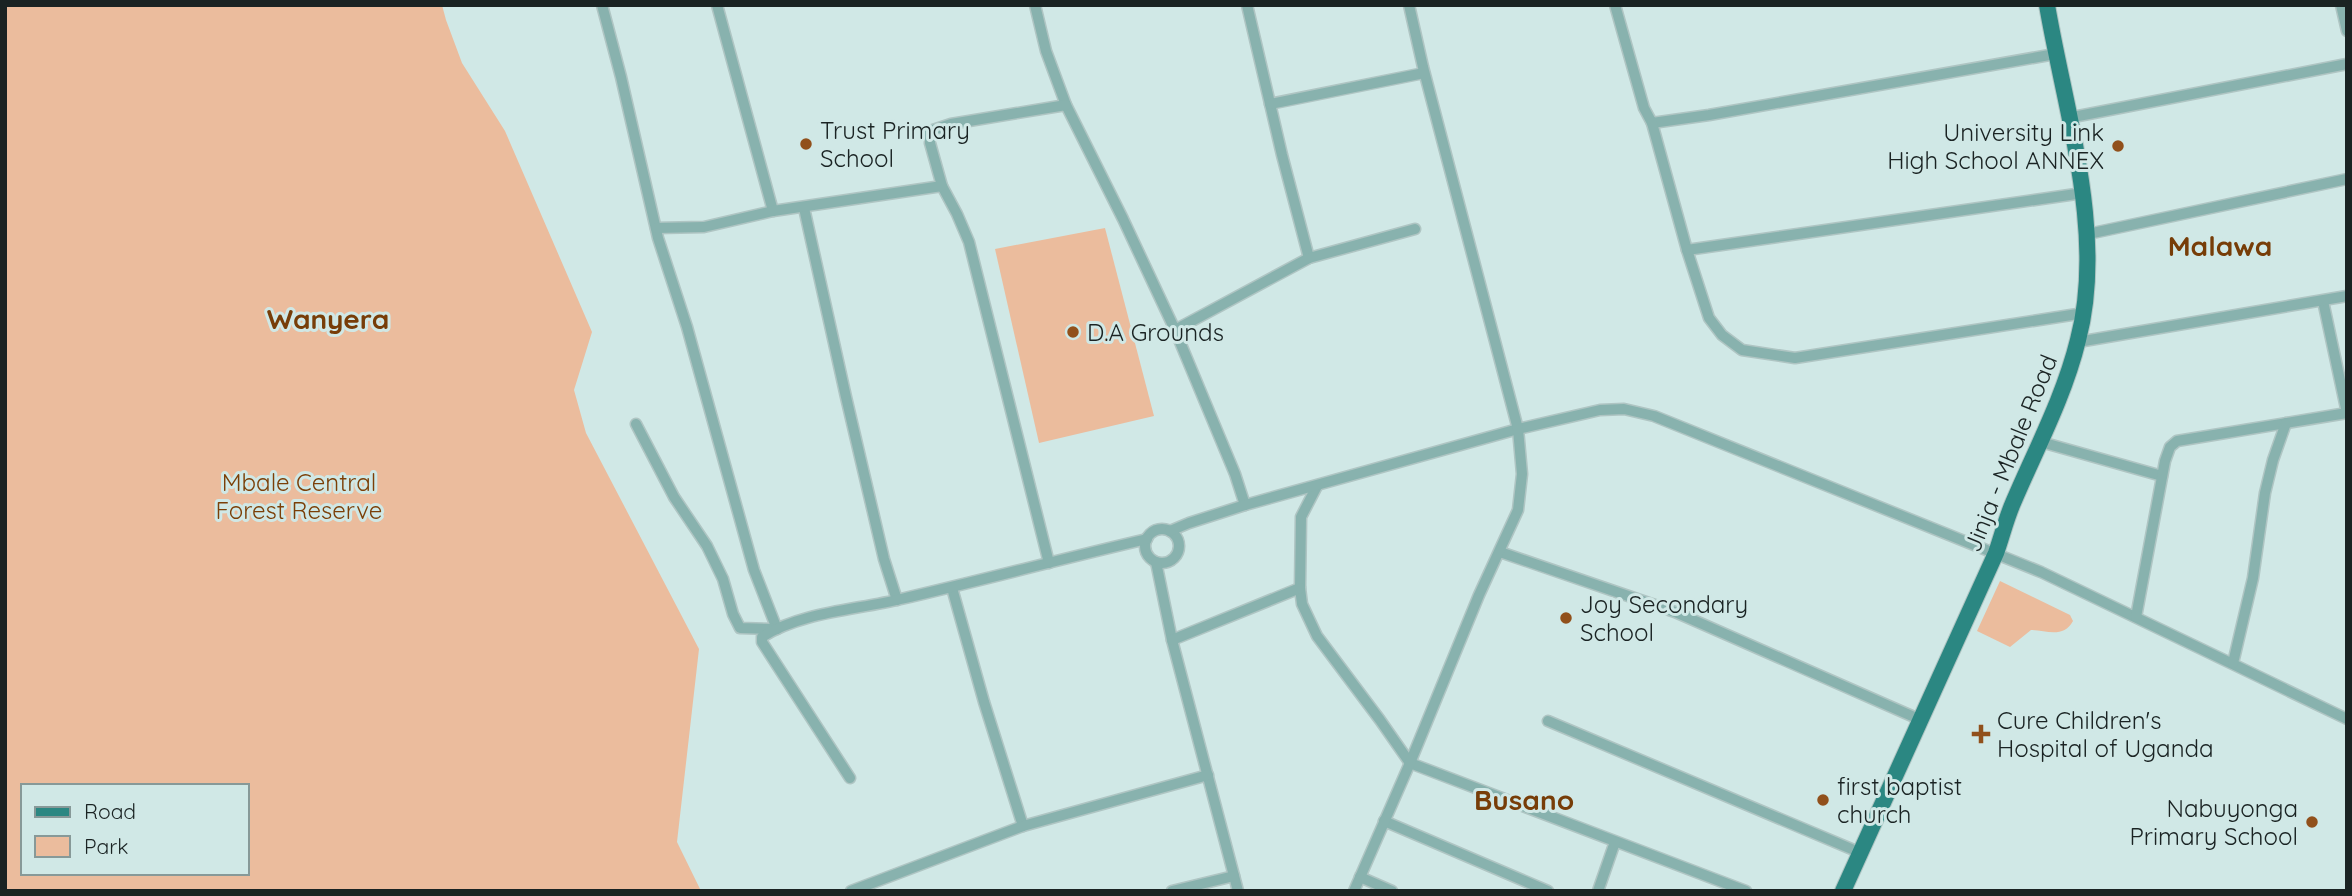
<svg xmlns="http://www.w3.org/2000/svg" width="2352" height="896" viewBox="0 0 2352 896" font-family="Quicksand,sans-serif">
	<style>
		.green { fill: #ebbc9d; fill-rule: evenodd }
		.lines { fill: none; stroke-linecap: round; stroke-linejoin: round }
		.street-casing { stroke: #afc5c3; stroke-width: 13 }
		.primary-casing { stroke: #afc5c3; stroke-width: 18 }
		.street { stroke: #88b2ae; stroke-width: 10 }
		.primary { stroke: #2b8782; stroke-width: 16 }
		.poi-dot { fill: #91501b; stroke: #d0e8e6; stroke-width: 2.5 }
		.labels { text-anchor: middle; dominant-baseline: central; stroke-width: 6; stroke-linejoin: round; paint-order: stroke }
		.poi-label { font-size: 24px; fill: #1a2323; stroke: #d0e8e6; text-anchor: start }
		.street-label { font-size: 24px; fill: #1a2323; stroke: #d0e8e6 }
		.park-label { font-size: 24px; fill: #7b3f07; stroke: #d0e8e6 }
		.quarter-label { font-size: 28px; font-weight: bold; fill: #773d08; stroke: #d0e8e6 }
	</style>
	<rect width="100%" height="100%" fill="#d0e8e6"/>
	<g class="green">
		<path d="M5,5H442L446,20L462,63L505,131L592,332L574,390L586,433L699,649L677,842L701,891H5ZM23,786H247V873H23Z"/>
		<polygon points="1105,228 1154,416 1039,443 995,249"/>
		<path d="M2000,581L2070,615L2073,621C2064,638 2048,631 2031,630L2010,647L1977,631Z"/>
	</g>
	<g class="lines">
		<defs>
			<g id="street">
				<polyline points="602,5 621,77 658,238 687,327 754,570 777,629"/>
				<polyline points="717,5 773,211"/>
				<polyline points="1035,5 1046,51 1066,105 1123,219 1175,330 1235,474 1245,505"/>
				<polyline points="1247,5 1282,155 1309,258"/>
				<polyline points="1615,5 1644,108 1652,123 1709,115 2055,54"/>
				<polyline points="2341,5 2347,31"/>
				<polyline points="1270,104 1424,73"/>
				<polyline points="2068,118 2347,64"/>
				<polyline points="1652,123 1687,250 1709,318 1722,335 1742,350 1795,358 2084,313"/>
				<polyline points="942,186 957,214 969,242 1049,563"/>
				<polyline points="804,208 846,397 884,559 897,600"/>
				<polyline points="656,228 704,227 773,211 942,186 930,143 930,131 951,124 1066,105"/>
				<polyline points="2088,234 2347,179"/>
				<polyline points="1687,250 2083,193"/>
				<polyline points="2323,301 2347,413"/>
				<polyline points="1175,330 1309,258 1415,229"/>
				<polyline points="2078,342 2347,296"/>
				<polyline points="636,424 674,497 707,546 723,579 733,614 740,628 774,629"/>
				<polyline points="2041,442 2162,476"/>
				<polyline points="1317,486 1301,517 1300,588 1302,604 1317,636 1380,720 1410,763 1746,891"/>
				<circle cx="1162" cy="546" r="17"/>
				<polyline points="1170,531 1189,523 1245,505 1518,429 1600,410 1624,409 1654,416 2041,572 2347,719"/>
				<polyline points="1500,552 1675,612 1921,720"/>
				<polyline points="1156,562 1172,640 1238,891"/>
				<polyline points="952,588 984,702 1023,826"/>
				<polyline points="2136,617 2165,461 2170,447 2177,441 2347,413"/>
				<polyline points="1172,640 1300,588"/>
				<polyline points="2233,663 2253,578 2265,493 2273,460 2286,423"/>
				<polyline points="1548,721 1861,853"/>
				<path d="M850,778L762,642V637C801,612 856,610 901,599C983,580 1065,558 1147,539"/>
				<polyline points="1384,821 1548,891"/>
				<polyline points="1360,877 1392,891"/>
				<polyline points="851,891 1023,826 1208,775"/>
				<polyline points="1172,891 1234,876"/>
				<polyline points="1354,891 1410,763 1479,595 1518,510 1522,474 1518,429 1423,67 1409,5"/>
				<polyline points="1598,891 1615,842"/>
			</g>
			<path id="primary" d="M1843,891L1996,553C2002,536 2006,519 2013,503C2036,449 2064,397 2078,340C2106,234 2065,111 2047,5"/>
		</defs>
		<use href="#street" class="street-casing"/>
		<use href="#primary" class="primary-casing"/>
		<use href="#street" class="street"/>
		<use href="#primary" class="primary"/>
	</g>
	<g class="poi-dot">
		<circle cx="806" cy="144" r="7"/>
		<circle cx="2118" cy="146" r="7"/>
		<circle cx="1073" cy="332" r="7"/>
		<circle cx="1566" cy="618" r="7"/>
		<path d="M1977.5 723.5h7v7h7v7h-7v7h-7v-7h-7v-7h7z"/>
		<circle cx="1823" cy="800" r="7"/>
		<circle cx="2312" cy="822" r="7"/>
	</g>
	<g class="labels">
		<g class="poi-label">
			<text x="820" y="130">Trust Primary<tspan x="820" dy="28">School</tspan></text>
			<text x="2104" y="132" text-anchor="end">University Link<tspan x="2104" dy="28">High School ANNEX</tspan></text>
			<text x="1087" y="332">D.A Grounds</text>
			<text x="1580" y="604">Joy Secondary<tspan x="1580" dy="28">School</tspan></text>
			<text x="1997" y="720">Cure Children's<tspan x="1997" dy="28">Hospital of Uganda</tspan></text>
			<text x="1837" y="786">first baptist<tspan x="1837" dy="28">church</tspan></text>
			<text x="2298" y="808" text-anchor="end">Nabuyonga<tspan x="2298" dy="28">Primary School</tspan></text>
		</g>
		<g class="street-label">
			<text transform="translate(2010 453) rotate(-68)">Jinja - Mbale Road</text>
		</g>
		<g class="park-label">
			<text x="299" y="482">Mbale Central<tspan x="299" dy="28">Forest Reserve</tspan></text>
		</g>
		<g class="quarter-label">
			<text x="2220" y="245">Malawa</text>
			<text x="328" y="318">Wanyera</text>
			<text x="1524" y="799">Busano</text>
		</g>
	</g>
	<rect width="2352" height="896" fill="none" stroke="#1a2323" stroke-width="14"/>
	<rect x="21" y="784" width="228" height="91" fill="#d0e8e6" stroke="#879998" stroke-width="2"/>
	<rect x="35" y="807" width="35" height="10" fill="#2b8782" stroke="#879998" stroke-width="2"/>
	<text x="84" y="819" font-size="21" fill="#1a2323">Road</text>
	<rect x="35" y="836" width="35" height="21" fill="#ebbc9d" stroke="#879998" stroke-width="2"/>
	<text x="84" y="854" font-size="21" fill="#1a2323">Park</text>
</svg>
